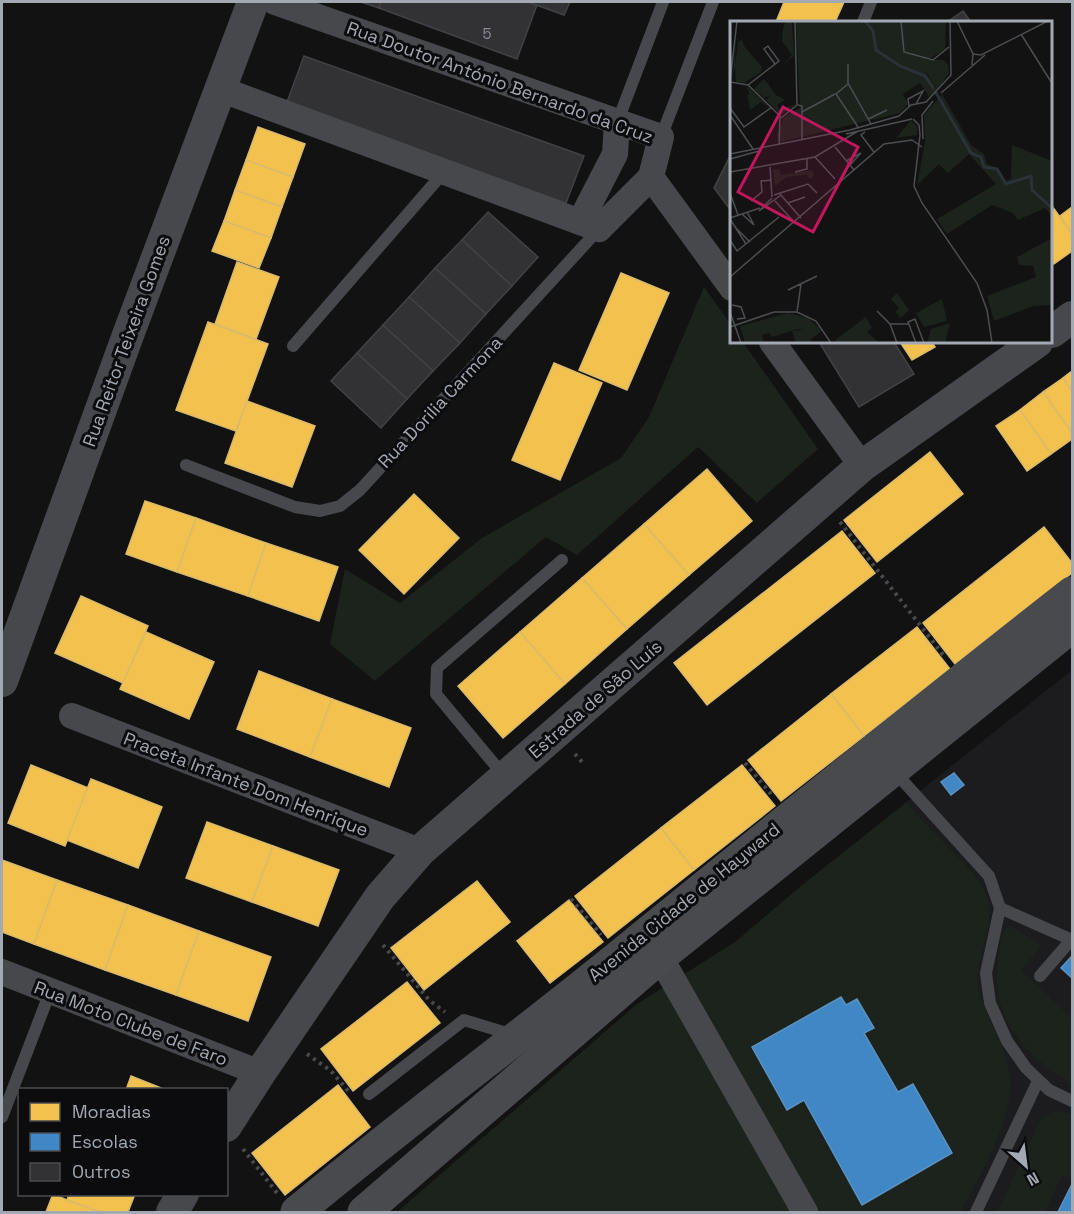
<svg xmlns="http://www.w3.org/2000/svg" width="1074" height="1214" viewBox="0 0 1074 1214" font-family="'Space Grotesk',sans-serif">
	<style>
		.built { fill: #1c1c1e }
		.green { fill: #1c221c }
		.homes { fill: #f2c14e; stroke: #daba6c; stroke-width: 1.5 }
		.schools { fill: #3f88c5; stroke: #5d92c0; stroke-width: 1.5 }
		.building { fill: #323235; stroke: #414246; stroke-width: 1.5 }
		.lines { fill: none; stroke-linecap: round; stroke-linejoin: round }
		.path { stroke: #48494d; stroke-width: 4; stroke-dasharray: 3 4.5; stroke-linecap: butt }
		.service { stroke: #46484b; stroke-width: 12 }
		.minor { stroke: #46484b; stroke-width: 26 }
		.tertiary { stroke: #46484b; stroke-width: 32 }
		.primary { stroke: #484a4d; stroke-width: 33 }
		.labels { text-anchor: middle; dominant-baseline: central; stroke-width: 6; stroke-linejoin: round; paint-order: stroke }
		.number-label { font-size: 15px; fill: #878b94 }
		.street-label { font-size: 18px; fill: #a3a9b3; stroke: #0c0c0e }
		.inset-river { fill: none; stroke: #293237; stroke-width: 3 }
		.inset-road { fill: none; stroke: #4c4e52; stroke-width: 1.5 }
		.view { fill: #c2185b; fill-opacity: 0.15; stroke: #c2185b; stroke-width: 3 }
		.inset-edge { fill: none; stroke: #a3a9b3; stroke-width: 3 }
	</style>
	<rect width="100%" height="100%" fill="#121212"/>
	<polygon class="built" points="1072,670 1072,1212 833,1212 801,886"/>
	<g class="green">
		<polygon points="704,287 732,326 732,342 743,342 818,449 757,503 698,447 577,555 546,537 375,681 330,644 345,569 400,603 482,538 621,458 649,417"/>
		<path d="M906,803L974,874C1009,919 974,942 978,987C985,1014 1002,1038 1008,1065C1020,1112 981,1171 961,1212H397L637,1004L735,942L801,886Z"/>
		<path d="M1010,926L1041,946L1021,970L1072,1019V1084C1022,1053 988,1017 999,954C1000,943 1000,931 1010,926Z"/>
		<polygon points="1053,1111 1061,1111 1072,1115 1072,1178 1062,1176 1045,1212 997,1212 1040,1121"/>
	</g>
	<g class="homes">
		<polygon points="784,2 844,2 835,22 776,22"/>
		<polygon points="258,127 305,144 293,177 246,160"/>
		<polygon points="246,160 293,177 282,207 235,190"/>
		<polygon points="235,190 282,207 271,238 224,221"/>
		<polygon points="1052,206 1072,234 1072,251 1054,264 1052,260"/>
		<polygon points="1072,207 1072,234 1060,216"/>
		<polygon points="224,221 271,238 259,268 212,251"/>
		<polygon points="237,262 279,277 256,339 215,324"/>
		<polygon points="621,273 669,293 627,390 579,370"/>
		<polygon points="208,322 268,344 236,431 176,410"/>
		<polygon points="900,342 932,342 935,347 912,360"/>
		<polygon points="554,363 602,383 560,480 512,460"/>
		<polygon points="1072,371 1072,391 1063,378"/>
		<polygon points="1063,378 1072,391 1072,433 1043,392"/>
		<polygon points="1043,392 1072,433 1072,439 1051,454 1020,410"/>
		<polygon points="247,401 315,426 292,487 225,463"/>
		<polygon points="1020,410 1051,454 1027,471 996,426"/>
		<polygon points="930,452 963,494 877,562 844,520"/>
		<polygon points="707,469 752,521 689,575 644,524"/>
		<polygon points="414,494 459,538 404,594 359,550"/>
		<polygon points="145,501 196,518 177,572 126,554"/>
		<polygon points="196,518 266,543 248,596 177,572"/>
		<polygon points="644,524 689,575 627,629 582,578"/>
		<polygon points="1044,527 1072,563 1072,573 955,664 923,623"/>
		<polygon points="842,531 875,573 707,705 674,663"/>
		<polygon points="266,543 338,567 319,621 248,596"/>
		<polygon points="582,578 627,629 565,684 520,632"/>
		<polygon points="81,596 148,626 123,683 55,653"/>
		<polygon points="917,627 950,669 864,736 831,694"/>
		<polygon points="146,632 214,662 189,719 120,689"/>
		<polygon points="520,632 565,684 503,738 458,686"/>
		<polygon points="259,671 332,699 310,757 237,729"/>
		<polygon points="831,694 864,736 781,801 748,760"/>
		<polygon points="332,699 411,728 389,787 310,757"/>
		<polygon points="31,765 88,788 65,846 8,823"/>
		<polygon points="742,765 775,806 694,870 661,828"/>
		<polygon points="91,779 162,807 138,868 67,840"/>
		<polygon points="207,822 273,846 252,902 186,878"/>
		<polygon points="661,828 694,870 608,938 575,896"/>
		<polygon points="273,846 339,870 318,926 252,902"/>
		<polygon points="2,860 57,880 34,944 2,932"/>
		<polygon points="57,880 128,905 105,970 34,944"/>
		<polygon points="477,881 510,922 424,990 391,948"/>
		<polygon points="569,900 603,942 550,983 517,941"/>
		<polygon points="128,905 199,931 176,995 105,970"/>
		<polygon points="199,931 271,957 248,1021 176,995"/>
		<polygon points="407,982 440,1023 353,1091 321,1049"/>
		<polygon points="131,1076 166,1090 126,1090"/>
		<polygon points="338,1085 370,1127 285,1195 252,1153"/>
		<polygon points="53,1194 67,1200 100,1212 46,1212"/>
		<polygon points="69,1194 135,1194 128,1212 100,1212 67,1200"/>
	</g>
	<g class="schools">
		<polygon points="954,773 964,785 951,795 941,782"/>
		<polygon points="1072,956 1072,978 1061,968"/>
		<polygon points="841,997 846,1005 857,999 874,1028 864,1033 898,1092 913,1084 952,1153 862,1205 804,1100 787,1110 752,1047"/>
		<polygon points="1072,1184 1072,1212 1058,1212"/>
	</g>
	<g class="building">
		<polygon points="361,2 381,2 379,8"/>
		<polygon points="381,2 528,2 537,5 517,59 379,8"/>
		<polygon points="528,2 570,2 564,15"/>
		<polygon points="963,11 971,22 947,22"/>
		<polygon points="304,56 584,156 566,203 287,102"/>
		<polygon points="732,152 732,212 714,188"/>
		<polygon points="488,212 538,257 512,286 462,240"/>
		<polygon points="462,240 512,286 486,314 435,268"/>
		<polygon points="435,268 486,314 460,343 409,297"/>
		<polygon points="409,297 460,343 433,371 383,325"/>
		<polygon points="383,325 433,371 407,399 357,353"/>
		<polygon points="819,342 894,342 914,374 859,407"/>
		<polygon points="357,353 407,399 381,428 331,381"/>
	</g>
	<g class="lines">
		<g class="path">
			<polyline points="840,522 944,656"/>
			<polyline points="575,754 582,762"/>
			<polyline points="745,763 771,794"/>
			<polyline points="571,899 601,935"/>
			<polyline points="383,945 429,1000 445,1012"/>
			<polyline points="307,1054 331,1071 350,1093"/>
			<polyline points="243,1149 277,1193"/>
		</g>
		<g class="service">
			<polyline points="863,22 871,2"/>
			<polyline points="617,123 663,2"/>
			<polyline points="661,137 713,2"/>
			<polyline points="293,346 444,172"/>
			<polyline points="186,465 295,507 320,511 340,506 360,490 599,229"/>
			<polyline points="893,770 989,876 1000,908 986,973 990,1003 1007,1041 1026,1068 1049,1090 1072,1101"/>
			<polyline points="505,777 436,694 437,668 562,560"/>
			<polyline points="1000,908 1072,940"/>
			<polyline points="1040,976 1072,939"/>
			<polyline points="369,1094 464,1020 513,1035"/>
			<polyline points="2,1117 50,992"/>
			<polyline points="976,1212 1038,1081"/>
		</g>
		<g class="minor">
			<polyline points="275,2 661,137 651,177 732,288"/>
			<polyline points="220,89 599,229 651,177"/>
			<polyline points="580,222 615,154 617,123"/>
			<polyline points="772,342 862,466"/>
			<polyline points="72,716 420,851"/>
			<polyline points="660,957 805,1212"/>
			<polyline points="2,972 260,1073"/>
		</g>
		<g class="tertiary">
			<polyline points="1052,332 1072,317"/>
			<polyline points="2,681 128,335 253,2"/>
			<polyline points="226,1126 260,1073 380,897 420,851 862,466 1037,342"/>
			<polyline points="172,1212 183,1194"/>
		</g>
		<g class="primary">
			<path d="M297,1212C401,1125 511,1044 617,958C768,835 919,713 1072,593"/>
			<polyline points="364,1212 660,957 1072,626"/>
		</g>
	</g>
	<g class="labels">
		<g class="number-label">
			<text x="487" y="33">5</text>
		</g>
		<g class="street-label">
			<text transform="translate(500 82) rotate(20)">Rua Doutor António Bernardo da Cruz</text>
			<text transform="translate(126 341) rotate(-70)">Rua Reitor Teixeira Gomes</text>
			<text transform="translate(440 402) rotate(-47)">Rua Dorilia Carmona</text>
			<text transform="translate(595 699) rotate(-41)">Estrada de São Luís</text>
			<text transform="translate(246 784) rotate(21)">Praceta Infante Dom Henrique</text>
			<text transform="translate(684 902) rotate(-39)">Avenida Cidade de Hayward</text>
			<text transform="translate(131 1023) rotate(21)">Rua Moto Clube de Faro</text>
		</g>
	</g>
	<g transform="translate(730 21)">
		<rect width="322" height="322" fill="#121212"/>
		<path d="M62,0L64,35L53,43L62,34L52,20L53,7L56,0ZM66,0H216L215,29L194,40L195,50L207,69L199,76L190,62L173,73L178,83L170,92L50,121L47,113L54,96L70,87ZM12,18L14,25L32,46L31,51L14,62L6,61L5,46L2,58L6,20L5,45L8,21ZM34,58L46,74L55,79L47,84L50,89L66,83L51,94L36,79L41,74L34,77L24,68ZM16,66L19,67L39,86L31,81L20,89L18,77L16,84L19,71ZM212,73L241,124L254,133L257,143L268,147L274,160L281,158L282,124L322,140V195L315,187L288,199L283,192L262,184L217,213L207,198L266,163L239,133L218,152L209,143L187,164L195,120L194,94ZM181,99L187,106V114L166,117ZM49,148L51,154L82,149L84,154L80,158L77,154L57,156L45,165L43,149ZM322,217V284L303,285L264,300L257,275L306,256L303,245L289,244L287,236ZM167,272L179,289L171,297L165,291L169,287L161,278ZM58,292L78,297L92,310L81,318L82,322H66L62,310L73,309L68,308L42,316L39,312L32,314L34,322H15L10,305Z" fill="#1c221c"/>
		<path d="M194,39H213L218,43L219,52L207,69L197,52L189,48ZM212,278L217,300L194,306L186,292ZM136,296L142,307L137,311L149,322H107L105,319ZM220,302L215,322H197L201,308Z" fill="#1c221c"/>
		<path class="inset-river" d="M135,0L143,10L146,29L170,45L195,55L204,68M205,70L241,132L251,136L254,146L267,148L276,163L301,155L302,169L323,188"/>
		<path class="inset-road" d="M7,0L0,61L18,64L50,95L49,124M171,0L174,31L203,39L219,26M227,0L243,33L242,44M291,13L323,64M243,33L251,34L318,0M118,43V62L141,103M118,63L106,73L128,106M18,64L49,40L38,25L34,28L45,43M211,72L255,34M68,84L72,85V119M179,85L178,78L193,70L186,83M0,87L14,106L42,86M72,91L105,73M0,94L23,128M51,97L67,84L65,0M138,98L157,89M183,98L189,104L190,114L184,165L192,182L247,262L257,289L262,322M135,111L131,114L144,131M116,113L182,98M193,118L192,94L203,80M105,126L124,149M0,133L120,109L169,95L181,84L196,81L221,54L220,0M85,136L105,158M0,138L29,130M116,140L131,132L120,144M40,146L42,176M0,151L85,136L128,110M65,151L77,148V138M0,172L8,194M50,173L71,197M44,174L78,163L87,172M42,177L29,190L51,174M21,180L32,171L31,160L42,159M45,180L65,202M58,182L75,176M12,193L24,204L17,191M0,197L30,187M0,198L16,223M5,206L20,221M0,219L7,230L49,196M0,256L154,123L182,119L192,126M58,269L87,255M2,284L11,286L15,297L7,298M147,290L160,303L167,322M0,291L11,322M67,291L71,263M160,303H179M0,306L44,291H67L86,300L101,322M186,322L178,301L185,298L194,322"/>
		<path class="view" d="M53,86L128,126L83,211L8,171Z"/>
		<rect width="322" height="322" class="inset-edge"/>
	</g>
	<rect width="1074" height="1214" fill="none" stroke="#a3a9b3" stroke-width="6"/>
	<rect x="18" y="1088" width="210" height="108" fill="#0c0c0e" stroke="#484b50" stroke-width="1.5"/>
	<rect x="30" y="1103" width="30" height="18" fill="#f2c14e" stroke="#484b50" stroke-width="1.5"/>
	<text x="72" y="1118" font-size="18" fill="#a3a9b3">Moradias</text>
	<rect x="30" y="1133" width="30" height="18" fill="#3f88c5" stroke="#484b50" stroke-width="1.5"/>
	<text x="72" y="1148" font-size="18" fill="#a3a9b3">Escolas</text>
	<rect x="30" y="1163" width="30" height="18" fill="#323235" stroke="#484b50" stroke-width="1.5"/>
	<text x="72" y="1178" font-size="18" fill="#a3a9b3">Outros</text>
	<g transform="translate(1026 1166) rotate(152)" stroke="#0c0c0e" stroke-width="4.5" paint-order="stroke">
	<path d="M0-4.5L10 22L0 15L-10 22Z" fill="#a3a9b3"/>
	<text y="-9" font-size="16" font-weight="bold" text-anchor="middle" fill="#a3a9b3">N</text>
	</g>
</svg>
